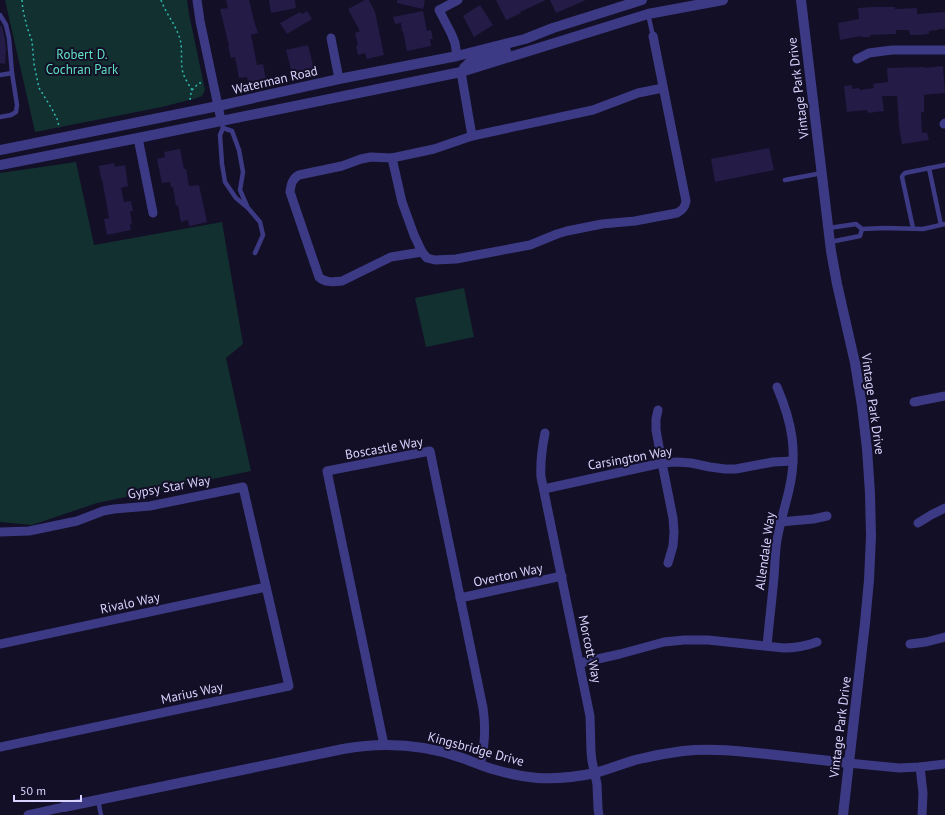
<svg xmlns="http://www.w3.org/2000/svg" width="945" height="815" viewBox="0 0 945 815" font-family="'PT Sans',sans-serif">
	<style>
		.green { fill: #12302f }
		.building { fill: #241b47 }
		.lines { fill: none; stroke-linecap: round; stroke-linejoin: round }
		.path { stroke: #2fb8b0; stroke-width: 1.5; stroke-dasharray: 2 3; stroke-linecap: butt }
		.service { stroke: #3d3a85; stroke-width: 4.5 }
		.minor { stroke: #3d3a85; stroke-width: 9 }
		.tertiary { stroke: #3d3a85; stroke-width: 10 }
		.labels { text-anchor: middle; dominant-baseline: central; stroke-width: 4; stroke-linejoin: round; paint-order: stroke }
		.park-label { font-size: 13px; fill: #5fe0c0; stroke: #130f26 }
		.street-label { font-size: 13px; fill: #d9d4ff; stroke: #130f26 }
	</style>
	<rect width="100%" height="100%" fill="#130f26"/>
	<g class="green">
		<polygon points="5,0 187,0 189,14 205,90 202,96 197,98 162,107 35,132"/>
		<polygon points="76,162 94,245 222,222 243,344 226,358 251,471 97,503 32,525 0,522 0,173"/>
		<polygon points="464,288 474,337 426,347 415,298"/>
	</g>
	<g class="building">
		<polygon points="226,0 249,0 254,21 258,33 251,35 257,65 263,64 266,80 248,83 247,77 239,78 235,57 231,58 228,46 229,46 220,9 228,8"/>
		<polygon points="269,0 295,0 296,8 271,13"/>
		<polygon points="365,0 369,0 375,12 384,55 367,59 365,53 358,55 356,45 358,45 355,33 360,31 348,9"/>
		<polygon points="397,0 425,0 423,9 397,3"/>
		<polygon points="496,0 546,0 520,12 521,13 506,20"/>
		<polygon points="550,0 586,0 556,13"/>
		<polygon points="480,5 493,25 474,37 463,16"/>
		<polygon points="873,7 895,7 895,9 917,8 917,14 945,12 945,29 938,29 938,30 929,31 929,34 917,35 910,35 909,30 896,30 896,34 870,35 870,37 861,37 861,36 840,40 838,23 859,19 858,8"/>
		<polygon points="307,11 312,19 287,34 280,23 300,12 302,14"/>
		<polygon points="423,11 427,31 431,30 433,39 430,39 431,46 407,51 403,31 402,31 401,23 395,24 393,17"/>
		<polygon points="0,26 2,26 5,39 6,50 5,64 0,63"/>
		<polygon points="308,45 314,69 292,74 286,50"/>
		<polygon points="943,66 945,93 924,95 924,112 921,112 922,133 927,132 929,140 902,144 899,127 897,96 882,96 884,111 868,113 867,110 847,112 844,86 852,85 852,89 859,88 860,90 874,88 873,84 888,82 887,68 924,67 924,68"/>
		<polygon points="769,148 774,170 715,182 711,159"/>
		<polygon points="180,149 184,169 186,169 189,186 199,185 207,222 189,226 188,220 181,222 178,205 176,206 173,187 171,187 170,182 162,183 157,159 165,157 164,152"/>
		<polygon points="114,163 115,167 125,165 128,186 121,188 124,202 131,201 133,211 130,211 132,223 130,224 131,230 107,235 104,219 109,218 102,179 101,179 99,166"/>
	</g>
	<g class="lines">
		<g class="path">
			<polyline points="22,0 23,10 27,27 32,41 34,64 39,88 52,109 58,121 59,128"/>
			<path d="M161,0C166,14 176,25 180,39C183,50 180,62 183,73C185,79 189,85 192,90L191,93L190,100"/>
			<polyline points="192,90 199,83 204,83"/>
		</g>
		<g class="service">
			<polyline points="648,14 653,36"/>
			<polyline points="0,15 6,25 9,38 12,73 0,75"/>
			<polyline points="0,117 11,115 16,112 17,105 12,73"/>
			<polyline points="221,120 223,128 220,135 222,164 225,182 236,198 248,208 260,222 263,235 255,253"/>
			<polyline points="223,128 232,131 239,150 243,172 240,190 247,206"/>
			<polyline points="929,168 941,225"/>
			<polyline points="785,180 822,173"/>
			<polyline points="829,228 856,224 862,229 884,228 923,229 945,224"/>
			<polyline points="913,228 902,177 903,175 905,173 945,165"/>
			<polyline points="830,242 860,236 862,229"/>
			<polyline points="98,800 101,815"/>
		</g>
		<g class="minor">
			<polyline points="197,0 200,21 221,120"/>
			<path d="M653,36L686,201C685,207 683,210 677,213L635,221L602,224L567,231L557,234L530,245L456,259L435,260L427,258L422,252L391,257L342,281C334,282 325,283 319,277L290,192C291,184 292,179 299,175L342,166L361,159L371,157L392,158L434,149L472,136L593,110L638,93L663,88"/>
			<polyline points="331,38 339,79"/>
			<polyline points="457,56 455,43 451,33 439,10 458,0"/>
			<polyline points="857,59 869,53 884,51 893,50 945,50"/>
			<polyline points="461,72 472,136"/>
			<polyline points="944,124 945,123"/>
			<polyline points="138,138 153,213"/>
			<polyline points="392,158 402,202 414,235 422,252"/>
			<polyline points="914,402 945,396"/>
			<polyline points="658,410 656,419 656,430 662,463 673,518 674,532 673,546 668,563"/>
			<path d="M545,433C542,448 540,462 541,477L590,716L591,752L592,761L597,784L598,809L599,815"/>
			<polyline points="544,489 662,463 677,462 691,463 710,467 725,469 736,469 773,462 793,461"/>
			<polyline points="780,522 813,519 827,516"/>
			<polyline points="918,523 931,515 945,508"/>
			<polyline points="0,532 29,531 77,521 103,511 114,509 150,506 243,487 289,686 0,747"/>
			<polyline points="460,598 562,576"/>
			<polyline points="0,644 266,587"/>
			<polyline points="910,644 926,642 945,637"/>
			<path d="M767,646C769,623 772,600 774,577C775,565 775,552 777,540C780,523 785,507 789,490C798,452 792,422 777,387"/>
			<path d="M580,663L620,654L664,642L684,640H708L784,648C796,648 806,646 817,642"/>
			<path d="M384,745L327,471L430,451L483,708C486,728 485,746 480,765"/>
			<polyline points="848,763 899,768 920,767 945,764"/>
			<polyline points="920,767 923,793 922,815"/>
			<polyline points="28,815 64,807"/>
		</g>
		<g class="tertiary">
			<polyline points="801,0 831,251 837,284 855,363 862,406 867,449 870,493 871,536 869,580 865,623 843,815"/>
			<polyline points="464,68 470,62 483,57 506,51"/>
			<polyline points="0,150 218,106 339,79 457,56 525,39 553,28 642,0"/>
			<polyline points="0,165 138,138 461,72 648,14 723,0"/>
			<path d="M64,807L343,749C383,742 421,744 459,757C472,761 484,767 496,770C510,774 524,777 538,778C557,779 577,777 595,773C609,769 622,764 635,760C651,756 667,753 683,751C711,748 739,751 767,754C794,757 821,760 848,763"/>
		</g>
	</g>
	<g class="labels">
		<g class="park-label">
			<text x="82" y="54">Robert D.<tspan x="82" dy="15">Cochran Park</tspan></text>
		</g>
		<g class="street-label">
			<text transform="translate(275 80) rotate(-13)">Waterman Road</text>
			<text transform="translate(798 88) rotate(-97)">Vintage Park Drive</text>
			<text transform="translate(873 404) rotate(82)">Vintage Park Drive</text>
			<text transform="translate(384 448) rotate(-10)">Boscastle Way</text>
			<text transform="translate(630 458) rotate(-10)">Carsington Way</text>
			<text transform="translate(169 487) rotate(-10)">Gypsy Star Way</text>
			<text transform="translate(765 551) rotate(-82)">Allendale Way</text>
			<text transform="translate(508 575) rotate(-12)">Overton Way</text>
			<text transform="translate(130 603) rotate(-12)">Rivalo Way</text>
			<text transform="translate(590 649) rotate(78)">Morcott Way</text>
			<text transform="translate(192 693) rotate(-12)">Marius Way</text>
			<text transform="translate(840 727) rotate(-83)">Vintage Park Drive</text>
			<text transform="translate(476 749) rotate(15)">Kingsbridge Drive</text>
		</g>
	</g>
	<path d="M14 795v6h67v-6" fill="none" stroke="#d9d4ff" stroke-width="2"/>
	<text x="20" y="795" font-size="12" fill="#d9d4ff" stroke="#130f26" stroke-width="3" paint-order="stroke">50 m</text>
</svg>
